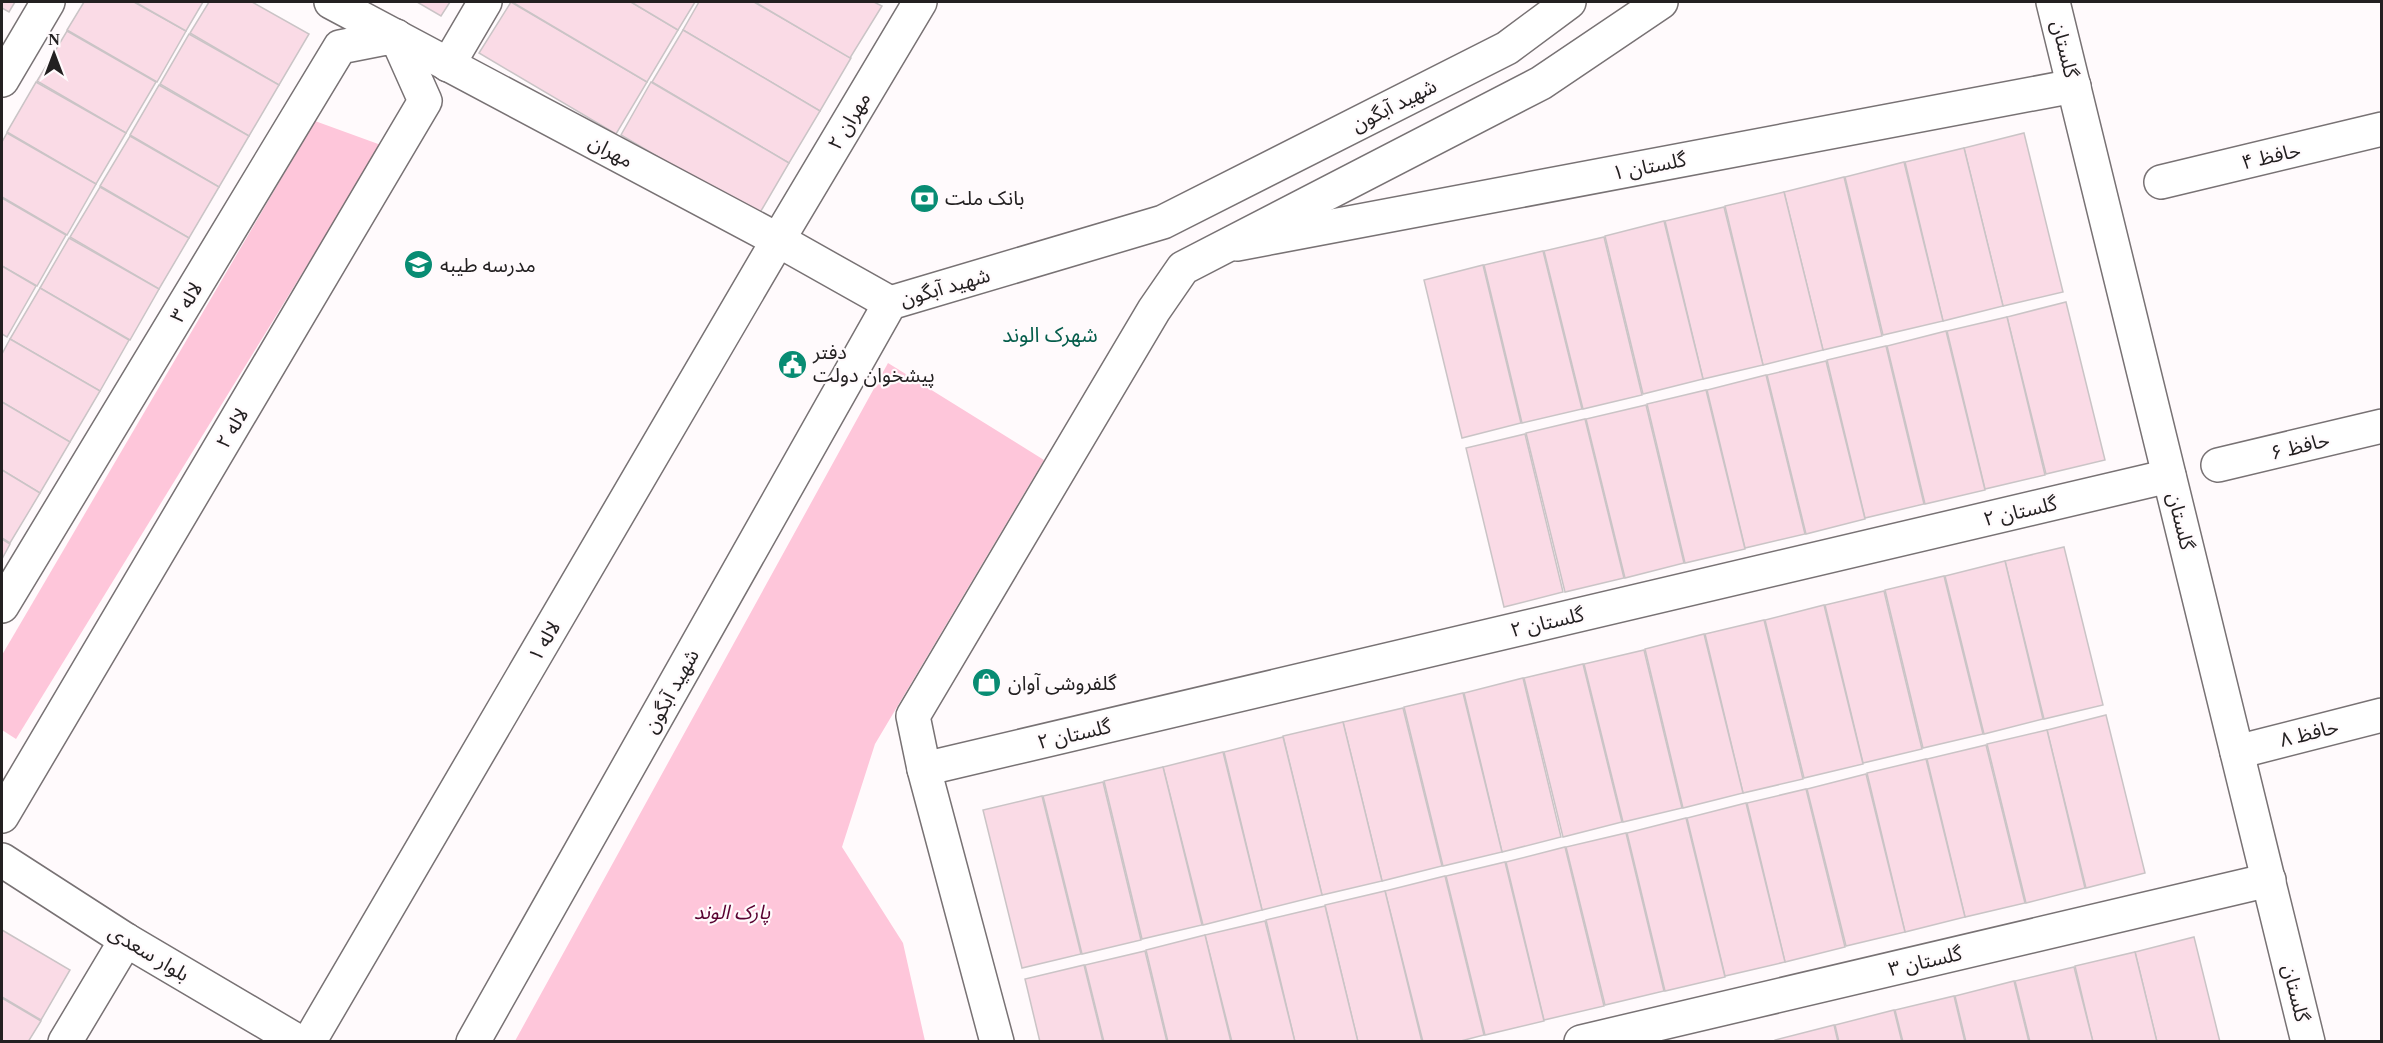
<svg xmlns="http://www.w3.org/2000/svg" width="2383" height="1043" viewBox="0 0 2383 1043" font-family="'Times New Roman','Noto Sans Arabic',serif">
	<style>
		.green { fill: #fec6da }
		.building { fill: #fadbe6; stroke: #cac4c6; stroke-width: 1.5 }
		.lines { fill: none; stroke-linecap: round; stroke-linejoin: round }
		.minor-casing { stroke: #787274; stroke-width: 36 }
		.tertiary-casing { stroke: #787274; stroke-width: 36 }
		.secondary-casing { stroke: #787274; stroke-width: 36 }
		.minor { stroke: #fff; stroke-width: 33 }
		.tertiary { stroke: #fff; stroke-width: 33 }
		.secondary { stroke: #fff; stroke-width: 33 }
		.labels { text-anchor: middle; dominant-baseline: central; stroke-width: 4.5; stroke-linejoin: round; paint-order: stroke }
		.street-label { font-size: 20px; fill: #232021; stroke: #fffafc }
		.poi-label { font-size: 20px; fill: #232021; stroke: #fffafc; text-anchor: start }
		.park-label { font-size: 20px; font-style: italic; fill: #590231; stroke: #fffafc }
		.neighbourhood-label { font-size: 21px; fill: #055d4b; stroke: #fffafc }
	</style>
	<rect width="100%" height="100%" fill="#fffafc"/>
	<g class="green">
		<polygon points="315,121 381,145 16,739 2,730 2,655"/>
		<polygon points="888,363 1044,460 875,744 842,847 903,943 925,1041 515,1041"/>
	</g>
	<g class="building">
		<polygon points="2,2 15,2 9,12 2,8"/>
		<polygon points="84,2 134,2 186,31 157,82 67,30"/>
		<polygon points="135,2 203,2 186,31"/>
		<polygon points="209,2 252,2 309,34 279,85 190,33"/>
		<polygon points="417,2 450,2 441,16"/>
		<polygon points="511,2 647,82 616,134 479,53"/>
		<polygon points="512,2 631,2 678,30 647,82"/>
		<polygon points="631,2 695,2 678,30"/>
		<polygon points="699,2 754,2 851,58 820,111 683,30"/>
		<polygon points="755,2 874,2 882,6 850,58"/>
		<polygon points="683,30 820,111 789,163 652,82"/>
		<polygon points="67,31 156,82 126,133 37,81"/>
		<polygon points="189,34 279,85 249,136 160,84"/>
		<polygon points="36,82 126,133 96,184 7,132"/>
		<polygon points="651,82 789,163 758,216 621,135"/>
		<polygon points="159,85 249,136 219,187 130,135"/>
		<polygon points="7,133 96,184 67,235 2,197 2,142"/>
		<polygon points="2024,133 2063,292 2003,306 1964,148"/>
		<polygon points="130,136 219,187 189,238 100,186"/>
		<polygon points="1964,148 2003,306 1943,321 1905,162"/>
		<polygon points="1904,162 1943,321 1883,335 1845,177"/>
		<polygon points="1844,177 1882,336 1823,350 1784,192"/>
		<polygon points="100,187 189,238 159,289 70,237"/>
		<polygon points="1784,192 1823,350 1763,365 1725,206"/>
		<polygon points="2,198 66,235 37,286 2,266"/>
		<polygon points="1724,207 1763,365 1703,379 1665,221"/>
		<polygon points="1664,221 1703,379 1643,394 1605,236"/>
		<polygon points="1604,237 1642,395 1583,409 1544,251"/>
		<polygon points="69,238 159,289 130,340 40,288"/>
		<polygon points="1543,251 1582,409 1522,423 1484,265"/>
		<polygon points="1483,265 1521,423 1462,438 1424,280"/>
		<polygon points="2,266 36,286 7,337 2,334"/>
		<polygon points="40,288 129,340 100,391 10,339"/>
		<polygon points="2066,302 2105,460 2046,474 2007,317"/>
		<polygon points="2007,317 2045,475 1985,489 1947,331"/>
		<polygon points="1946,331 1985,490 1925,504 1887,346"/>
		<polygon points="10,339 100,391 70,442 2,402 2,354"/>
		<polygon points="1886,346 1924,504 1865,518 1827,360"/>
		<polygon points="1826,361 1865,519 1806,534 1767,375"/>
		<polygon points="1766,375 1805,534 1745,548 1707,390"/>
		<polygon points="1706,390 1745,549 1685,563 1647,404"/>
		<polygon points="2,402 70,442 40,493 2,470"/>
		<polygon points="1646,405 1684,563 1625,578 1586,419"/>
		<polygon points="1585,419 1624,578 1565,592 1526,433"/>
		<polygon points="1525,434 1563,592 1504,607 1466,448"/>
		<polygon points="2,470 40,493 10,543 2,538"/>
		<polygon points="2,539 10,544 2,559"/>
		<polygon points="2064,547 2103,705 2044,719 2005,561"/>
		<polygon points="2005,561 2043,719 1984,734 1945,576"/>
		<polygon points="1944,576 1983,734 1923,748 1885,590"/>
		<polygon points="1884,591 1922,749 1863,763 1825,605"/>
		<polygon points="1824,605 1863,764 1804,778 1765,620"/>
		<polygon points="1764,620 1803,779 1743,793 1705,634"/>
		<polygon points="1704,634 1743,793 1683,808 1645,649"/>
		<polygon points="1644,650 1682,808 1623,822 1584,664"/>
		<polygon points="1583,664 1622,822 1563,837 1524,678"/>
		<polygon points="1523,678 1561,837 1502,852 1464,693"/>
		<polygon points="1463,693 1502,852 1443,866 1404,707"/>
		<polygon points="1403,708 1442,866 1382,881 1343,722"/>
		<polygon points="2106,715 2145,873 2086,888 2047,730"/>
		<polygon points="1343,722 1382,881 1322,895 1283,736"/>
		<polygon points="2047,730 2085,888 2026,903 1987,744"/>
		<polygon points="1283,737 1322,895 1262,910 1224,752"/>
		<polygon points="1986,745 2025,903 1965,917 1927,759"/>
		<polygon points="1223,752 1262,910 1203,925 1163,767"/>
		<polygon points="1926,759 1965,917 1905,932 1867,773"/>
		<polygon points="1163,767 1202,925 1142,939 1104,781"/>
		<polygon points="1866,774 1905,932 1846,946 1807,789"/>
		<polygon points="1103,782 1141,940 1082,954 1043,796"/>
		<polygon points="1806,789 1845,947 1785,962 1747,803"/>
		<polygon points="1042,796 1081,954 1022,968 983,810"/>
		<polygon points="1746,803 1785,962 1725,976 1687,818"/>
		<polygon points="1686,818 1725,977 1665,991 1627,833"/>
		<polygon points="1626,833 1664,991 1605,1005 1566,847"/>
		<polygon points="1565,847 1604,1006 1544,1020 1506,862"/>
		<polygon points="1505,862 1544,1021 1485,1035 1446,876"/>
		<polygon points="1445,876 1484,1035 1457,1042 1423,1042 1385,891"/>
		<polygon points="1385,891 1422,1042 1358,1042 1325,905"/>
		<polygon points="1325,906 1358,1042 1295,1042 1266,920"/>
		<polygon points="1265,921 1295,1042 1232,1042 1205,935"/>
		<polygon points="2,930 70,970 41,1020 2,997"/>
		<polygon points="1205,935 1231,1042 1168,1042 1146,950"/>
		<polygon points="2194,937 2220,1042 2157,1042 2135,952"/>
		<polygon points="1145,951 1167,1042 1104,1042 1085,965"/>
		<polygon points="2135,952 2157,1042 2093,1042 2075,966"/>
		<polygon points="1084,965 1103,1042 1040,1042 1025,979"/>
		<polygon points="2074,967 2093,1042 2030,1042 2015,981"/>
		<polygon points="2014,981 2029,1042 1966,1042 1955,996"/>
		<polygon points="1954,996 1965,1042 1903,1042 1895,1010"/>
		<polygon points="2,998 41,1021 28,1042 2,1042"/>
		<polygon points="1894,1010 1902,1042 1839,1042 1835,1025"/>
		<polygon points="1834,1025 1838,1042 1775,1042 1775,1040"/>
	</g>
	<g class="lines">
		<defs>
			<g id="minor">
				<polyline points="448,65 485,2"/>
				<polyline points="2,80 48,2"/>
				<polyline points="2161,182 2382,129"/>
				<polyline points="1237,244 2074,86"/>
				<polyline points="2218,465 2382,426"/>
				<polyline points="2,606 340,47 396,36 425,101 2,816"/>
				<polyline points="2237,752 2382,715"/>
				<polyline points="924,769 2169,476"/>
				<polyline points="65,1042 126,940"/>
				<polyline points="309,1042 778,240 920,2"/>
				<polyline points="1581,1042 2269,880"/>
			</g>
			<g id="tertiary">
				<polyline points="331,2 778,240 890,303"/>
				<polyline points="2053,2 2308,1042"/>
				<polyline points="2,860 126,940 299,1042"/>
			</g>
			<g id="secondary">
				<polyline points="473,1042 890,303 1163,222 1507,48 1569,2"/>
				<polyline points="997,1042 924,769 913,716 1154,310 1183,268 1541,83 1661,2"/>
			</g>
		</defs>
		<use href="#minor" class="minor-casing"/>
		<use href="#tertiary" class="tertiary-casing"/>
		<use href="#secondary" class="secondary-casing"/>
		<use href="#minor" class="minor"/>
		<use href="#tertiary" class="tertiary"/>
		<use href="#secondary" class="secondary"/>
	</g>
	<defs>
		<symbol id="bank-disc" viewBox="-11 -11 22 22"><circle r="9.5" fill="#088c73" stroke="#fffafc"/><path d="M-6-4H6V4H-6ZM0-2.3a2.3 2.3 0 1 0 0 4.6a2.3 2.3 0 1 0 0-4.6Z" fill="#fff"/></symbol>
		<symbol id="school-disc" viewBox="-11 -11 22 22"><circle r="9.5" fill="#088c73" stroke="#fffafc"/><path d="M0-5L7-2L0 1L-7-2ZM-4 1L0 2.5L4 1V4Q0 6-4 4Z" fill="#fff"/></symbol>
		<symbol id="civic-disc" viewBox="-11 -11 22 22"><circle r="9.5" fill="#088c73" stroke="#fffafc"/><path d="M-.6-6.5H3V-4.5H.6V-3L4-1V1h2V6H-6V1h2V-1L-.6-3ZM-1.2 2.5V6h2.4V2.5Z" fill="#fff"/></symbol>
		<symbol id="shop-disc" viewBox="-11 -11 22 22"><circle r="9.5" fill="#088c73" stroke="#fffafc"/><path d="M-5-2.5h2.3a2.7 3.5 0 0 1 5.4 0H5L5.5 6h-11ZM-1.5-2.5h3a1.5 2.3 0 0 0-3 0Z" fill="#fff"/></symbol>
	</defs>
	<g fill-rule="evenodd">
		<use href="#bank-disc" x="908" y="182" width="33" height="33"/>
		<use href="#school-disc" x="402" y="248" width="33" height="33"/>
		<use href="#civic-disc" x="776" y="348" width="33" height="33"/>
		<use href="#shop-disc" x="970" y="666" width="33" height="33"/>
	</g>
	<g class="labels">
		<g class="street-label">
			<text transform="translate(2065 49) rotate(76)">گلستان</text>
			<text transform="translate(1394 105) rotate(-27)">شهید آبگون</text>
			<text transform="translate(849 121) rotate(-59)">مهران ۲</text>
			<text transform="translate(611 151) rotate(28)">مهران</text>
			<text transform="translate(2271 156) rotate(-13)">حافظ ۴</text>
			<text transform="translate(1649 166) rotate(-11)">گلستان ۱</text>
			<text transform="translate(945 287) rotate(-16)">شهید آبگون</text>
			<text transform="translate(186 302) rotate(-59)">لاله ۳</text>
			<text transform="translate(232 428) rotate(-59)">لاله ۲</text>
			<text transform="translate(2300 446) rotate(-14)">حافظ ۶</text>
			<text transform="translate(2020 511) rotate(-13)">گلستان ۲</text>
			<text transform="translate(2181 521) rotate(76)">گلستان</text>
			<text transform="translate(1547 622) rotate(-13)">گلستان ۲</text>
			<text transform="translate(544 641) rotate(-60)">لاله ۱</text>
			<text transform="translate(671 691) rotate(-61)">شهید آبگون</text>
			<text transform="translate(2309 733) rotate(-14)">حافظ ۸</text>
			<text transform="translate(1074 734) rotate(-13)">گلستان ۲</text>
			<text transform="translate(149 953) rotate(31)">بلوار سعدی</text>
			<text transform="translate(1925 961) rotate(-13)">گلستان ۳</text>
			<text transform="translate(2296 993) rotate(76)">گلستان</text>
		</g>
		<g class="poi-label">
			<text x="945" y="198">بانک ملت</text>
			<text x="440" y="265">مدرسه طیبه</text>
			<text x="813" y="352">دفتر<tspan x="813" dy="23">پیشخوان دولت</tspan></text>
			<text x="1008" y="683">گلفروشی آوان</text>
		</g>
		<g class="park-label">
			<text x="732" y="912">پارک الوند</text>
		</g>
		<g class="neighbourhood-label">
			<text x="1050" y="335">شهرک الوند</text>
		</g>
	</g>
	<rect width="2383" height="1043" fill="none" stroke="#232021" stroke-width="6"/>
	<g transform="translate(54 54)" stroke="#fffafc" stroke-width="4.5" paint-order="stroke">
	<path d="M0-4.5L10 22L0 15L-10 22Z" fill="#232021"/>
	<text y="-9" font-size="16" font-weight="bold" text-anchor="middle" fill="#232021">N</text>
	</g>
</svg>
